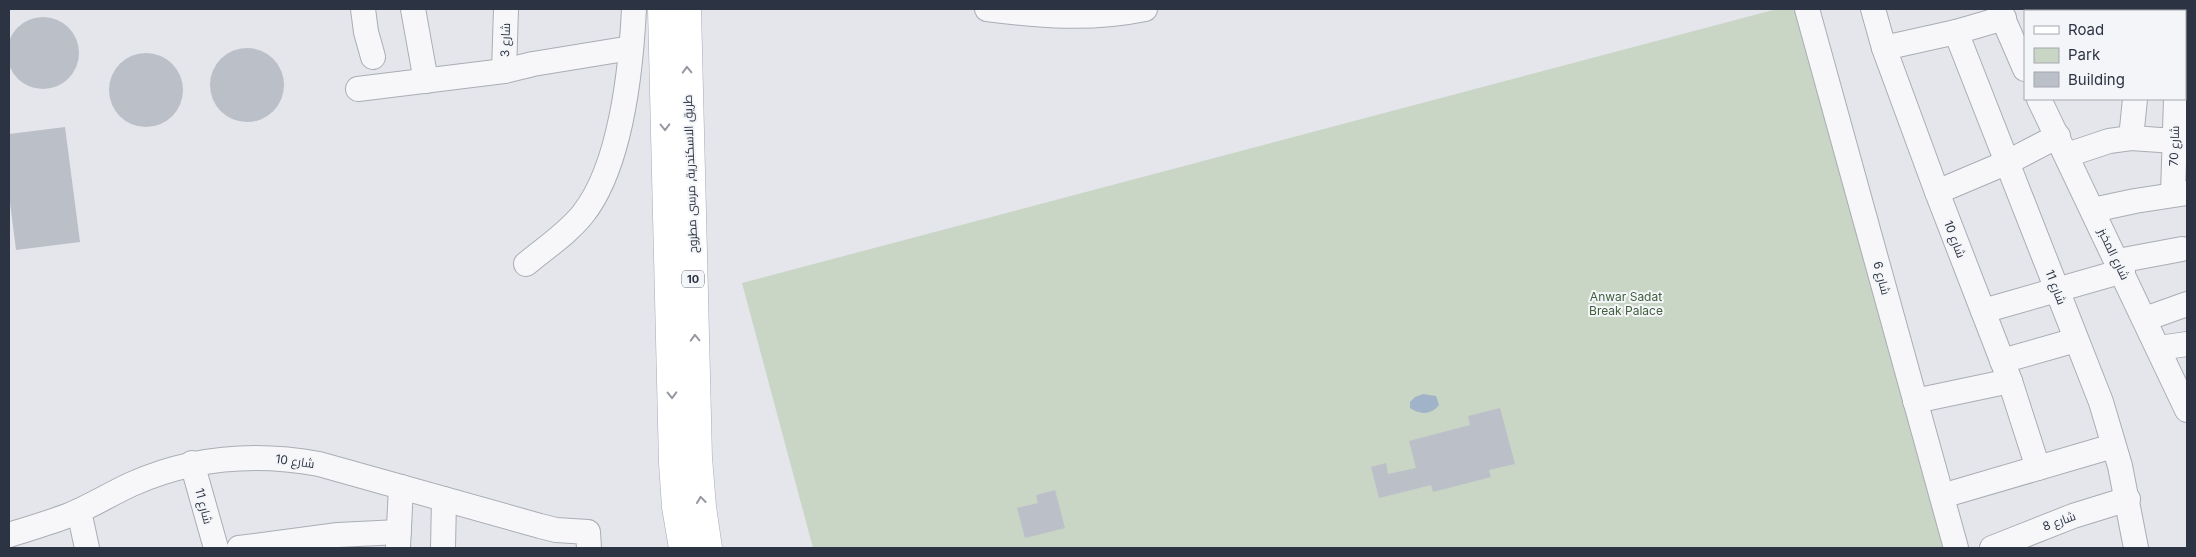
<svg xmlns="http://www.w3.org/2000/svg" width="2196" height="557" viewBox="0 0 2196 557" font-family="Inter,Cairo,sans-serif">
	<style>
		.green { fill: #c9d5c5 }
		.water { fill: #a1b3c9 }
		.building { fill: #bbbfc8 }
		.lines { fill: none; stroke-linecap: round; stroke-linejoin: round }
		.minor-casing { stroke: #a9adb5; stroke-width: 26 }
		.major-casing { stroke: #a4aab6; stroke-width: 29 }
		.minor { stroke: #f7f7f9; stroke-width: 24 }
		.major { stroke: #fff; stroke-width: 28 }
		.oneway { stroke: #9699a1 }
		.labels { text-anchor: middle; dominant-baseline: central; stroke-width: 4; stroke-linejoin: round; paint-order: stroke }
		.shield { fill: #f4f5f8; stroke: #686d79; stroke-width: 1 }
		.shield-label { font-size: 11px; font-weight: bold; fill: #2c3343 }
		.street-label { font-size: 12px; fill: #2c3343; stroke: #f4f5f8 }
		.park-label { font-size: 12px; fill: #3f5e3a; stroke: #f4f5f8 }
	</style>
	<rect width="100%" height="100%" fill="#e4e6eb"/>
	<polygon class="green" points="1777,9 1801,9 1946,548 813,548 742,283"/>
	<path class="water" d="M1423,394L1436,396L1439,405C1431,415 1420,415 1410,408V402L1415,397Z"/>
	<g class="building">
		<circle cx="43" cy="53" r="36"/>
		<circle cx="247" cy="85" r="37"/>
		<circle cx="146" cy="90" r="37"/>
		<polygon points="65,127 80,242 16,250 9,195 9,134"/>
		<polygon points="1500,408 1515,464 1489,470 1491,477 1433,492 1431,485 1379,498 1371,467 1386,463 1388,474 1416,468 1409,441 1470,425 1468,416"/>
		<polygon points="1055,490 1065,528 1025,538 1017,508 1038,503 1036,495"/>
	</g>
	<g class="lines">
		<defs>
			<g id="minor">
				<polyline points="363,9 366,32 373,57"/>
				<polyline points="413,9 426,81"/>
				<path d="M987,9C1041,16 1092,20 1145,9"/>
				<polyline points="1807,9 1956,548"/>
				<polyline points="1873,9 1884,48 1937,192 2010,381 2038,468"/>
				<polyline points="1999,9 2025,69"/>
				<polyline points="2178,11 2178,9"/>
				<polyline points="1956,32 2101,402 2120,466 2136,548"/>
				<polyline points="1884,48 1956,32 2004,18"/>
				<polyline points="504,71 506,9"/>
				<polyline points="358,89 504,71 533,64 631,48"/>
				<polyline points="2039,99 2187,410"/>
				<polyline points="2131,138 2135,99"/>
				<polyline points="2067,155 2109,141 2131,138 2175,141"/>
				<polyline points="1937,192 2008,162 2058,136"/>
				<polyline points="2173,194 2176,99"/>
				<polyline points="2093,210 2135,201 2187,193"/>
				<polyline points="2118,261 2182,249"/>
				<path d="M526,264C545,248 567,234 583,214C621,166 631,69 634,9"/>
				<polyline points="1983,311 2123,271"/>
				<polyline points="2145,319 2187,304"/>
				<polyline points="2159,348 2187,344"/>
				<polyline points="2002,361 2076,340"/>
				<polyline points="1915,401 2010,381"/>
				<polyline points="192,463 216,548"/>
				<polyline points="1942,496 2113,446"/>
				<polyline points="79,511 87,548"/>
				<path d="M9,535C28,529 48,523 67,516C90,507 110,494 132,484C193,457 254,452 319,464L540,526L556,530L588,532L589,548"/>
				<polyline points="398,547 401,487"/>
				<polyline points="239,548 338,535 399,532"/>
				<polyline points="443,548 444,499"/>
				<polyline points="1992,548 2073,516 2128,499"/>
			</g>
			<g id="major">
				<polyline points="662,9 673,463 676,507 683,548"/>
				<polyline points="687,9 698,458 702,507 708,548"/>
			</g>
		</defs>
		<use href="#minor" class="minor-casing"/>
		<use href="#major" class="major-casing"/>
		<use href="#minor" class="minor"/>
		<use href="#major" class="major"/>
	</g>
	<defs><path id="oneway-chevron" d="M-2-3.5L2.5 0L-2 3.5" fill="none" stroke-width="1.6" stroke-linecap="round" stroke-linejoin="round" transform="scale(1.25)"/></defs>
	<g class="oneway">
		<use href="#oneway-chevron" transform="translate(687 70) rotate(-92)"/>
		<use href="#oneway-chevron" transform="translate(665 127) rotate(89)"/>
		<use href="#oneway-chevron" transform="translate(695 338) rotate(-92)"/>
		<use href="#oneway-chevron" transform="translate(672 395) rotate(89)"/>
		<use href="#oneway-chevron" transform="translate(701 500) rotate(-96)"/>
	</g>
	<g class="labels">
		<rect class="shield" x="682" y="270.5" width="22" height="17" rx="4"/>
		<g class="shield-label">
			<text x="693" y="279">10</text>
		</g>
		<g class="street-label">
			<text transform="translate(505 40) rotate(-88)">شارع 3</text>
			<text transform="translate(2174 146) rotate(-88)">شارع 70</text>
			<text transform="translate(690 174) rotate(-92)">طريق الاسكندرية, مرسى مطروح</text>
			<text transform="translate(1955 239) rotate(69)">شارع 10</text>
			<text transform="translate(2114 254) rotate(64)">شارع المخبز</text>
			<text transform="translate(1882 278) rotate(75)">شارع 6</text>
			<text transform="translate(2056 287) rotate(69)">شارع 11</text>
			<text transform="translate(295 461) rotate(8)">شارع 10</text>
			<text transform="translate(204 506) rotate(75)">شارع 11</text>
			<text transform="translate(2059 521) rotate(-20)">شارع 8</text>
		</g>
		<g class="park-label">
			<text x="1626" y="296">Anwar Sadat<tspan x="1626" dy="14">Break Palace</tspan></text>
		</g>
	</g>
	<rect width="2196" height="557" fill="none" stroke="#2c3343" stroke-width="20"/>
	<rect x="2024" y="10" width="162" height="90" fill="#f4f5f8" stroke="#a4a7b0"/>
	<rect x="2034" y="26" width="25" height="8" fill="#ffffff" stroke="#a4a7b0"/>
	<text x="2068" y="35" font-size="15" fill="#2c3343">Road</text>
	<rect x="2034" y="48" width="25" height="15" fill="#c9d5c5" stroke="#a4a7b0"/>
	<text x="2068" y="60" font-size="15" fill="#2c3343">Park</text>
	<rect x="2034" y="72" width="25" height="15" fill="#bbbfc8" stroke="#a4a7b0"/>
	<text x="2068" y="85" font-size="15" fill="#2c3343">Building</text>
</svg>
